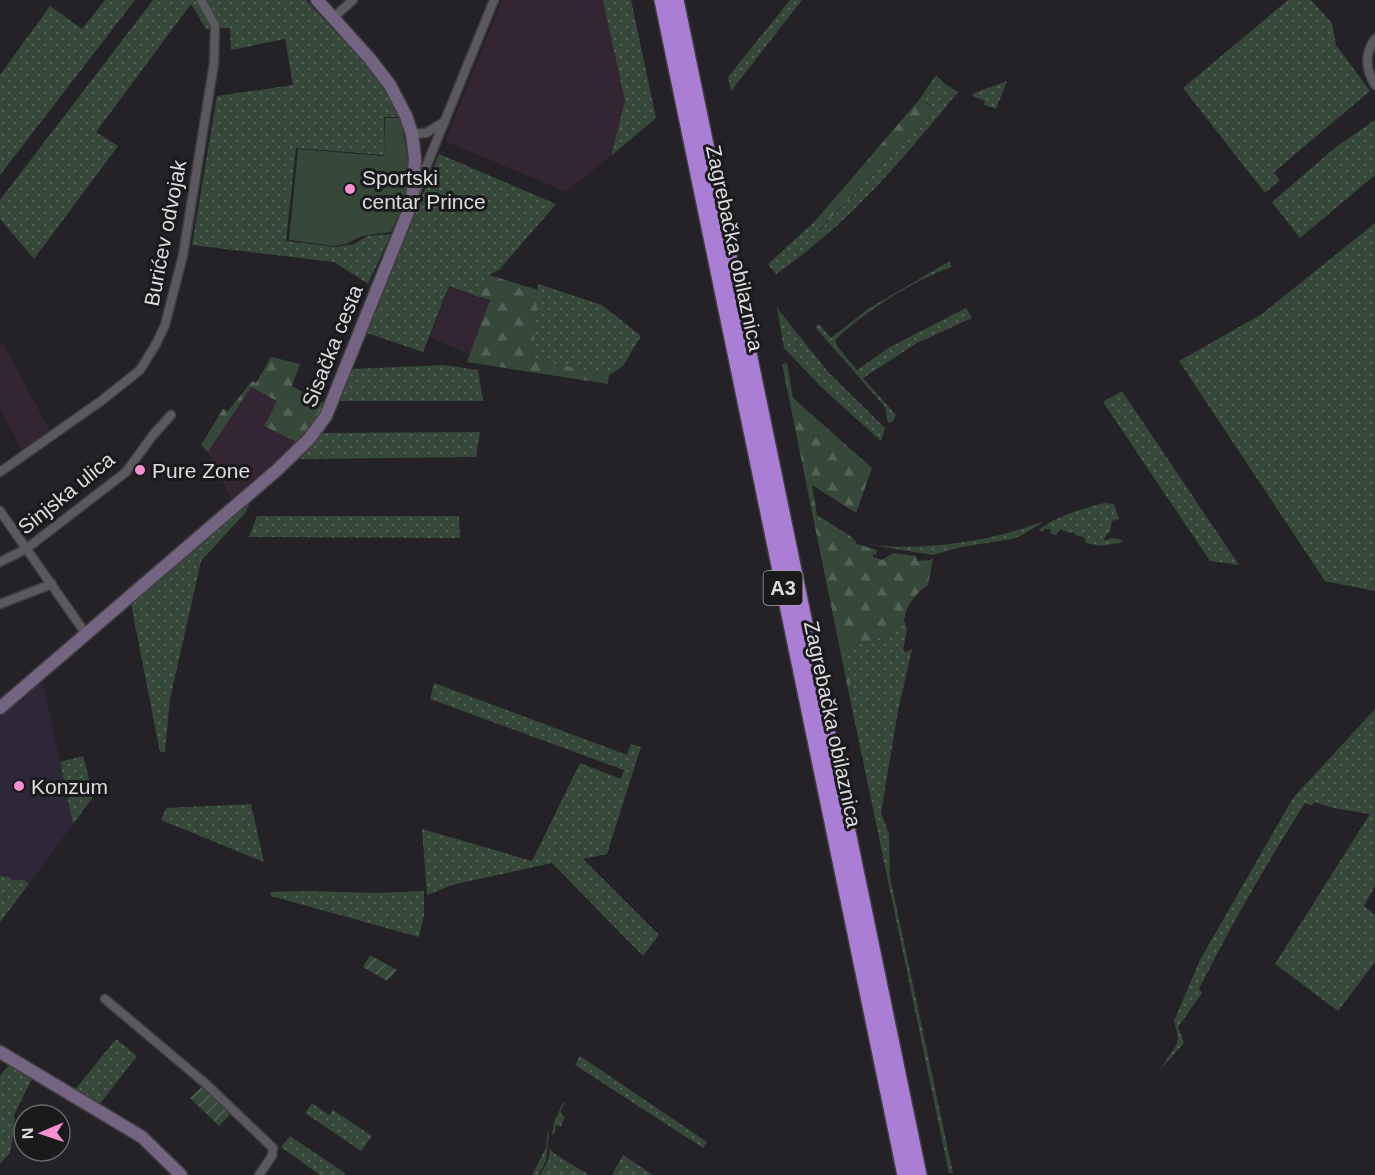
<svg xmlns="http://www.w3.org/2000/svg" width="1375" height="1175" viewBox="0 0 1375 1175" font-family="Helvetica,sans-serif">
	<style>
		.commercial { fill: #2d2737 }
		.industrial { fill: #332531 }
		.grass { fill: url(#grass-dots) }
		.forest { fill: url(#forest-firs) }
		.garden { fill: url(#garden-furrows) }
		.pitch { fill: #36483a }
		.lines { fill: none; stroke-linecap: round; stroke-linejoin: round }
		.street-casing { stroke: #3f3e41; stroke-width: 11 }
		.secondary-casing { stroke: #3f3e41; stroke-width: 15 }
		.highway-casing { stroke: #3f3e41; stroke-width: 18 }
		.street { stroke: #5b595e; stroke-width: 8 }
		.secondary { stroke: #736482; stroke-width: 12 }
		.highway { stroke: #ab7ed5; stroke-width: 15 }
		.poi-dot { fill: #f690d0; stroke: #1a191c; stroke-width: 2 }
		.labels { text-anchor: middle; dominant-baseline: central; stroke-width: 6; stroke-linejoin: round; paint-order: stroke }
		.shield { fill: #1a191c; stroke: #a2a2a4; stroke-width: 1.5 }
		.shield-label { font-size: 20px; font-weight: bold; fill: #dddcdf }
		.poi-label { font-size: 21px; fill: #dddcdf; stroke: #1a191c; text-anchor: start }
		.street-label { font-size: 21px; fill: #dddcdf; stroke: #1a191c }
	</style>
	<defs>
		<pattern id="grass-dots" width="8" height="8" patternUnits="userSpaceOnUse" patternTransform="scale(1.5)"><rect width="8" height="8" fill="#36483a"/><path d="M2 2h.1M6 6h.1" fill="none" stroke="#536256" stroke-width="1.8" stroke-linecap="round"/></pattern>
		<pattern id="forest-firs" width="22" height="20" patternUnits="userSpaceOnUse" patternTransform="scale(1.5)"><rect width="22" height="20" fill="#36483a"/><path d="M5 1l3.5 6h-7zM16 11l3.5 6h-7z" fill="#536256"/></pattern>
		<pattern id="garden-furrows" width="10" height="10" patternUnits="userSpaceOnUse" patternTransform="scale(1.5)"><rect width="10" height="10" fill="#36483a"/><path d="M-1 1l2-2M0 10L10 0M9 11l2-2" fill="none" stroke="#536256"/></pattern>
	</defs>
	<rect width="100%" height="100%" fill="#242226"/>
	<polygon class="commercial" points="41,673 73,824 29,884 24,880 12,880 0,876 0,708"/>
	<g class="industrial">
		<polygon points="502,0 631,0 656,118 626,144 566,192 445,141"/>
		<polygon points="450,287 491,302 471,355 430,337"/>
		<polygon points="3,343 51,433 22,451 0,409 0,345"/>
		<polygon points="251,387 277,401 264,426 297,442 231,499 208,452"/>
	</g>
	<g class="grass">
		<polygon points="105,0 135,0 0,175 0,75 50,6 82,29"/>
		<path d="M153,0H306C338,36 379,72 400,117H384V155L296,148L286,241L336,247L354,244L367,236L391,234L368,284L334,262L192,245L217,96L293,85L285,39L231,50L230,28L206,29L191,4L96,132L118,146L34,259L0,219V200Z"/>
		<polygon points="603,0 631,0 656,118 611,156 625,101"/>
		<polygon points="790,0 802,0 731,91 728,77"/>
		<polygon points="1288,0 1311,0 1332,23 1336,45 1370,91 1274,172 1280,180 1265,193 1183,88"/>
		<path d="M936,75L945,84L958,92C902,160 850,223 776,274L768,264L815,221L818,232L877,171L931,105L919,100Z"/>
		<polygon points="1007,81 996,109 984,105 985,101 972,96 974,93"/>
		<polygon points="1375,120 1375,175 1300,238 1272,202 1336,147"/>
		<polygon points="439,154 556,204 499,270 489,275 479,297 449,286 423,352 367,333"/>
		<polygon points="1375,223 1375,591 1325,581 1179,361 1262,314"/>
		<path d="M950,261L951,267C914,280 864,312 835,340L837,346L857,370L890,347L966,308L972,318L917,343L863,378L896,415L893,421L888,423L885,407L815,327L819,324L831,338L868,309Z"/>
		<polygon points="538,284 602,305 641,336 623,366 609,375 532,359"/>
		<polygon points="777,308 829,373 885,428 881,441 821,387 784,348"/>
		<polygon points="443,365 478,370 483,401 337,401 349,374 354,369"/>
		<polygon points="1122,391 1239,565 1210,561 1103,402"/>
		<polygon points="480,432 476,457 299,459 320,433"/>
		<polygon points="251,499 246,512 201,561 170,699 165,752 160,752 131,604"/>
		<path d="M1104,503L1114,504L1119,519L1112,521L1110,532L1106,535L1104,541L1112,538L1120,539L1123,542L1101,546L1086,543L1084,537L1077,536L1073,532L1069,533L1060,529L1056,535L1051,534L1050,529H1045L1042,532L1039,530C1053,517 1085,508 1104,503Z"/>
		<polygon points="817,515 852,537 857,544 818,521"/>
		<polygon points="257,516 459,516 460,538 249,537"/>
		<path d="M1041,522L1042,523L1022,535L1012,539L961,547L933,555L865,544C918,552 991,542 1041,522Z"/>
		<path d="M904,621L907,629L903,651L906,652L912,649L898,711L881,813L889,834L890,877L953,1173H949L849,694L852,693L844,647C870,642 883,639 904,621Z"/>
		<polygon points="434,683 627,755 631,744 641,747 607,854 583,859 659,935 643,956 552,863 452,885 427,895 422,829 532,861 580,763 621,779 624,770 430,699"/>
		<path d="M1375,709V886L1364,906L1375,915V962L1338,1011L1275,964L1370,814L1333,808L1314,802L1312,806L1305,803C1267,863 1231,925 1199,989L1202,993L1178,1027L1184,1043L1160,1070L1177,1044L1178,1036L1174,1021L1200,960L1293,798Z"/>
		<polygon points="83,756 91,786 104,782 73,824 60,762"/>
		<polygon points="251,804 264,862 161,820 166,808"/>
		<polygon points="0,876 10,877 12,880 24,880 29,884 0,922"/>
		<polygon points="307,891 377,893 424,891 424,915 419,937 271,896 270,892"/>
		<polygon points="116,1039 137,1056 99,1105 74,1091"/>
		<polygon points="580,1056 707,1142 703,1148 575,1065"/>
		<polygon points="9,1065 32,1079 14,1115 15,1126 10,1153 0,1164 0,1076"/>
		<polygon points="564,1101 565,1102 560,1112 565,1117 561,1126 556,1125 554,1135 552,1134 554,1122"/>
		<polygon points="312,1103 329,1115 333,1110 372,1136 361,1151 305,1113"/>
		<polygon points="548,1131 549,1132 546,1161 538,1175 532,1175 546,1148"/>
		<polygon points="290,1136 345,1173 344,1175 320,1175 281,1147"/>
		<polygon points="550,1149 555,1154 589,1175 540,1175 548,1161"/>
		<polygon points="623,1155 653,1175 612,1175"/>
	</g>
	<g class="forest">
		<polygon points="919,100 932,106 877,171 817,232 815,221"/>
		<polygon points="489,275 538,290 532,359 609,375 608,384 467,362 490,300 479,297"/>
		<polygon points="271,357 300,364 292,386 325,404 318,419 297,442 264,426 277,401 251,387 208,452 201,445 223,409 228,411 252,381 256,383"/>
		<path d="M787,363L793,398L872,468L856,513L812,485L818,521L857,544L877,550L876,555L873,554V557L882,560L893,553L916,556L917,561L930,560L933,558L928,585C914,596 907,603 904,621C882,640 872,641 844,647L852,693L849,694L782,364Z"/>
	</g>
	<g class="garden">
		<polygon points="370,955 397,970 387,981 363,967"/>
		<polygon points="203,1086 231,1113 219,1126 190,1098"/>
	</g>
	<path class="pitch" d="M385,118H400C406,143 412,172 405,197C402,209 396,221 391,232L362,236L346,244L334,246L289,240L298,149L384,156Z"/>
	<g class="lines">
		<defs>
			<g id="street">
				<polyline points="333,18 353,0"/>
				<path d="M1375,39C1364,54 1366,70 1375,85"/>
				<polyline points="412,134 426,133 444,122"/>
				<polyline points="415,194 494,0"/>
				<polyline points="0,472 101,401 140,370 156,344 165,325 183,255 214,63 215,25 201,0"/>
				<polyline points="0,511 86,634"/>
				<polyline points="0,562 26,549 126,472 153,435 171,415"/>
				<polyline points="0,604 52,584"/>
				<polyline points="105,999 206,1084 273,1148 272,1156 259,1175"/>
			</g>
			<g id="secondary">
				<polyline points="0,708 277,470 309,439 326,416 412,202 415,158 412,134 406,116 390,85 370,59 317,0"/>
				<polyline points="0,1052 142,1137 181,1175"/>
			</g>
			<g id="highway">
				<polyline points="662,0 905,1175"/>
				<polyline points="676,0 919,1175"/>
			</g>
		</defs>
		<use href="#street" class="street-casing"/>
		<use href="#secondary" class="secondary-casing"/>
		<use href="#highway" class="highway-casing"/>
		<use href="#street" class="street"/>
		<use href="#secondary" class="secondary"/>
		<use href="#highway" class="highway"/>
	</g>
	<g class="poi-dot">
		<circle cx="350" cy="189" r="6"/>
		<circle cx="140" cy="470" r="6"/>
		<circle cx="19" cy="786" r="6"/>
	</g>
	<g class="labels">
		<rect class="shield" x="763.5" y="571" width="39" height="34" rx="4.5"/>
		<g class="shield-label">
			<text x="783" y="588">A3</text>
		</g>
		<g class="poi-label">
			<text x="362" y="177">Sportski<tspan x="362" dy="24">centar Prince</tspan></text>
			<text x="152" y="470">Pure Zone</text>
			<text x="31" y="786">Konzum</text>
		</g>
		<g class="street-label">
			<text transform="translate(165 233) rotate(-79)">Burićev odvojak</text>
			<text transform="translate(735 248) rotate(78)">Zagrebačka obilaznica</text>
			<text transform="translate(332 346) rotate(-68)">Sisačka cesta</text>
			<text transform="translate(66 493) rotate(-39)">Sinjska ulica</text>
			<text transform="translate(833 724) rotate(78)">Zagrebačka obilaznica</text>
		</g>
	</g>
	<g transform="translate(42 1133) rotate(268)"><circle r="28" fill="#1a191c" stroke="#68676a" stroke-width="1.5"/>
	<path d="M0-4.5L10 22L0 15L-10 22Z" fill="#f690d0"/>
	<text y="-9" font-size="16" font-weight="bold" text-anchor="middle" fill="#dddcdf">N</text>
	</g>
</svg>
